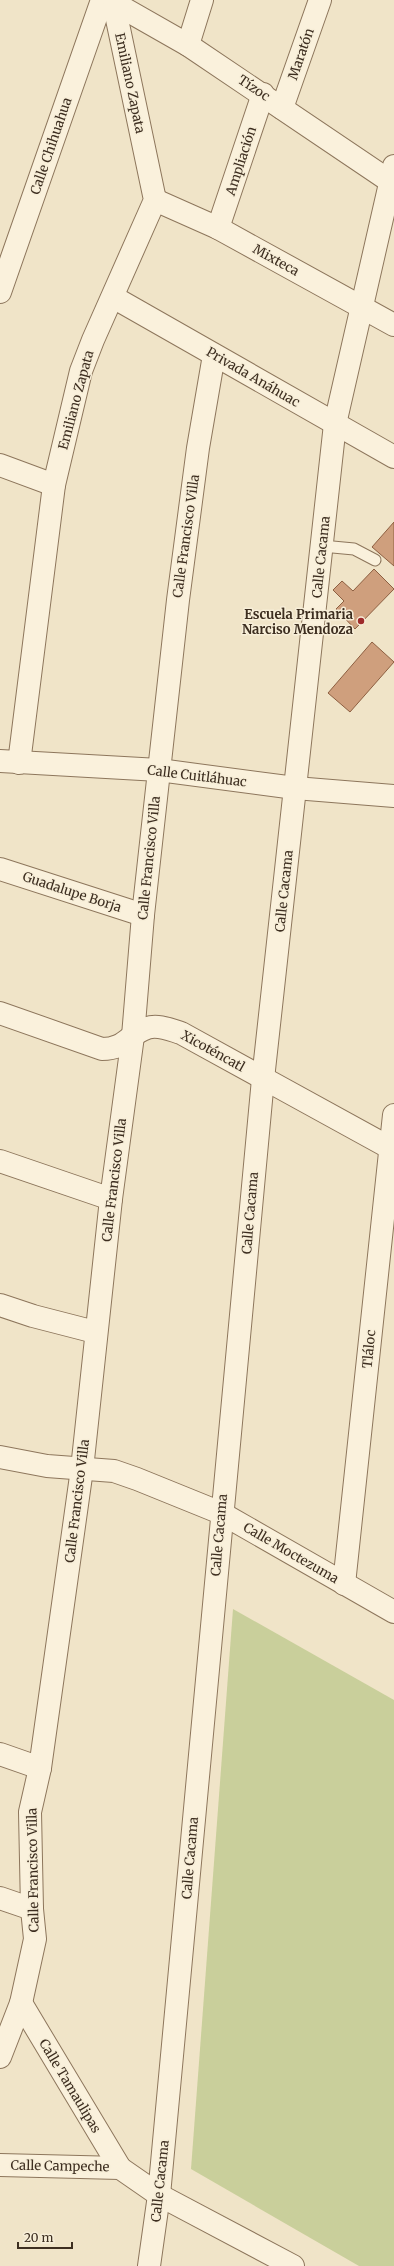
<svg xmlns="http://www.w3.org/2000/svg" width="394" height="2266" viewBox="0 0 394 2266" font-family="Merriweather,serif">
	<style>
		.green { fill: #c9cf9b }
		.building { fill: #cf9f7d; stroke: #8d5f41 }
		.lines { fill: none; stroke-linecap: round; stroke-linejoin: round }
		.service-casing { stroke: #8d765c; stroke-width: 13 }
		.minor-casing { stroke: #8d765c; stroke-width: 24 }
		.tertiary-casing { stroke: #8d765c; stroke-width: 24 }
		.service { stroke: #faf1dc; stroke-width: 11 }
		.minor { stroke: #faf1dc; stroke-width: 22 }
		.tertiary { stroke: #faf1dc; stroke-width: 22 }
		.poi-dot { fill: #9e2a2b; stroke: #f7eed8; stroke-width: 1.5 }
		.labels { text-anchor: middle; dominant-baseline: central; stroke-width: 3; stroke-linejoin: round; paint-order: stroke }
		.street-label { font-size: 13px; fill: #3d2e20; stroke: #f7eed8 }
		.poi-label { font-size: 13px; font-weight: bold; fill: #3d2e20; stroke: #f7eed8; text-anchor: end }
	</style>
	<rect width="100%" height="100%" fill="#f0e4c8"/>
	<polygon class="green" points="233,1609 394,1700 394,2266 359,2266 191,2169"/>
	<g class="building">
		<polygon points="394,522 394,566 372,547"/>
		<polygon points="374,569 394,589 355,629 336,609 344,601 333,590 342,581 353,591"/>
		<polygon points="372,642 394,662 350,712 328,693"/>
	</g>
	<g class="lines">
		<defs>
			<polyline id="service" points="322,546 354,549 375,560"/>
			<g id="minor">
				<polyline points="109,0 188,45 394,184"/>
				<polyline points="188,45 202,0"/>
				<polyline points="282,108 320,0"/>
				<polyline points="155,200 218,228 394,325"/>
				<polyline points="218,228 263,94"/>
				<polyline points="0,292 102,0"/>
				<polyline points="113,297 394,457"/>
				<polyline points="0,465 54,485"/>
				<polyline points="19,763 54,485 81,371 93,340 155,200 114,5"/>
				<polyline points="0,869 143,915"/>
				<path d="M0,1013L102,1049C126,1049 128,1034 147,1028C158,1024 171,1030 181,1033L394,1150"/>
				<polyline points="0,1161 111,1199"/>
				<polyline points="0,1305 33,1316 95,1332"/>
				<polyline points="0,1457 47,1466 114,1471 137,1479 221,1513 394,1612"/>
				<polyline points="344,1584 394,1115"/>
				<polyline points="0,1754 40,1768"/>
				<polyline points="0,1898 32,1909"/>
				<polyline points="21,2003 120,2168"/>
				<polyline points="0,2057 21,2003 35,1939 32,1909 30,1812 40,1768 82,1469 111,1199 133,1036 143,915 178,600 198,448 214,355"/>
				<polyline points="0,2165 120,2168 159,2195 293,2266"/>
				<polyline points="149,2266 159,2195 263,1079 335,424 394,166"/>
			</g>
			<polyline id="tertiary" points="0,761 159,770 295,788 394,796"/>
		</defs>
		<use href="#service" class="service-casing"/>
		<use href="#minor" class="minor-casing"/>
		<use href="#tertiary" class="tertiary-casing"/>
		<use href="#service" class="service"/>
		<use href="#minor" class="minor"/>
		<use href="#tertiary" class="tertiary"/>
	</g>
	<circle class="poi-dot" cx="361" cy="621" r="4"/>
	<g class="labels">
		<g class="street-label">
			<text transform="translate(301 54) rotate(-71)">Maratón</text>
			<text transform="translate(130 83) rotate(78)">Emiliano Zapata</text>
			<text transform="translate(254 88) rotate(34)">Tízoc</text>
			<text transform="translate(51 146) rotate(-71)">Calle Chihuahua</text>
			<text transform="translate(241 161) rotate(-72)">Ampliación</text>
			<text transform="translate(276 260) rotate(29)">Mixteca</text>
			<text transform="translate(253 377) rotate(30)">Privada Anáhuac</text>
			<text transform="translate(76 400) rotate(-75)">Emiliano Zapata</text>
			<text transform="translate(186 536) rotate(-82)">Calle Francisco Villa</text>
			<text transform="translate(321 557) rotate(-84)">Calle Cacama</text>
			<text transform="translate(197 776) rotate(7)">Calle Cuitláhuac</text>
			<text transform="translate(149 858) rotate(-84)">Calle Francisco Villa</text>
			<text transform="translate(284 891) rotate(-84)">Calle Cacama</text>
			<text transform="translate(72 892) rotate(18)">Guadalupe Borja</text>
			<text transform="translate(213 1051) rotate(29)">Xicoténcatl</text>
			<text transform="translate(114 1180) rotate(-83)">Calle Francisco Villa</text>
			<text transform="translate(250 1213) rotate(-85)">Calle Cacama</text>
			<text transform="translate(369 1349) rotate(-84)">Tláloc</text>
			<text transform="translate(77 1501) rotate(-83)">Calle Francisco Villa</text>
			<text transform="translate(219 1535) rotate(-85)">Calle Cacama</text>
			<text transform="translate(291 1553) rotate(30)">Calle Moctezuma</text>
			<text transform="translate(190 1858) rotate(-85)">Calle Cacama</text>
			<text transform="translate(33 1870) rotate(-91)">Calle Francisco Villa</text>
			<text transform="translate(70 2086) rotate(59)">Calle Tamaulipas</text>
			<text transform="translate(60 2166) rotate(1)">Calle Campeche</text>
			<text transform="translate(160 2181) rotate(-84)">Calle Cacama</text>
		</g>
		<g class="poi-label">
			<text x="353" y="614">Escuela Primaria<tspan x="353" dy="15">Narciso Mendoza</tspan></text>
		</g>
	</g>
	<path d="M18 2242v6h54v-6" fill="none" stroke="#3d2e20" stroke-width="2"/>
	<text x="24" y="2242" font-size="12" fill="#3d2e20" stroke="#f7eed8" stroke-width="3" paint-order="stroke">20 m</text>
</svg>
